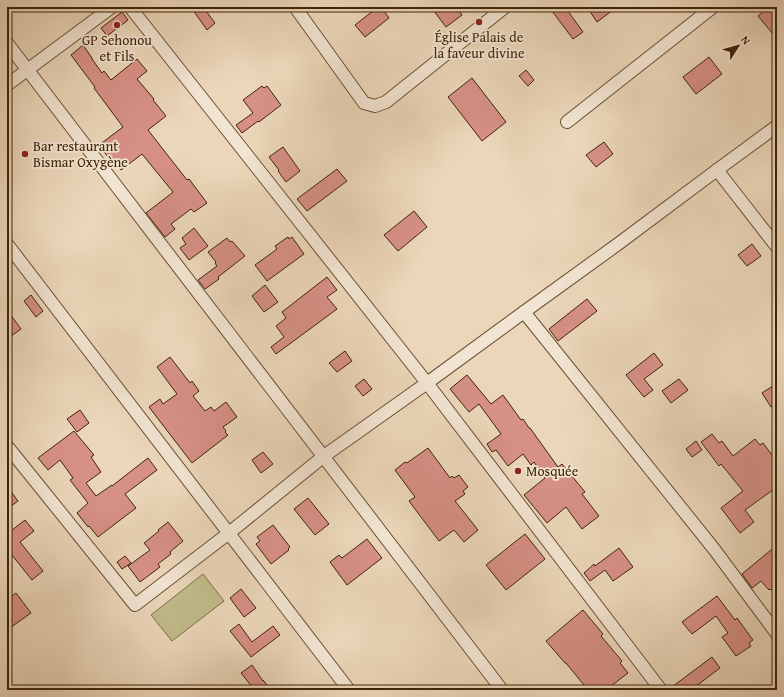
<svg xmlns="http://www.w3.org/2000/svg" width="784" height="697" viewBox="0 0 784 697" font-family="'Gentium Book Plus',serif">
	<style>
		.green { fill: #c0bb8a; stroke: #807048 }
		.building { fill: #d79086; stroke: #3f2405 }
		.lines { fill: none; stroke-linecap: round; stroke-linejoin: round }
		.minor-casing { stroke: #6a5032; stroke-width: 14 }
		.minor { stroke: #f2e4d2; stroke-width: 12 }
		.poi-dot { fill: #8f2418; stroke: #f2e4d2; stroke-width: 1.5 }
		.labels { text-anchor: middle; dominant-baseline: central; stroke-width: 3.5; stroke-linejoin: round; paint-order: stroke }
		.poi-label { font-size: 14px; fill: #3f2405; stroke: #f2e4d2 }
	</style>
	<rect width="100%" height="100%" fill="#ebd6b9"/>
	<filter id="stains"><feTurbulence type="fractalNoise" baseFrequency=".005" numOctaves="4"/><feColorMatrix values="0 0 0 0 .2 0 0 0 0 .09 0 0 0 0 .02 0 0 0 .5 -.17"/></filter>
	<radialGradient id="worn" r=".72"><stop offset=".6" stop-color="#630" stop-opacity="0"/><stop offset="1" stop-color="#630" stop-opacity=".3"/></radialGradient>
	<polygon class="green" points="203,574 224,601 172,641 151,615"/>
	<g class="building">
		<polygon points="198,7 203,7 215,23 207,30 193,10"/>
		<polygon points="370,7 381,7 389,18 365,37 355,25 373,11"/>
		<polygon points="431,7 456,7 462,15 446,27"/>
		<polygon points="549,7 565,7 583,32 573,39"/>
		<polygon points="587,7 617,7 597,22"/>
		<polygon points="773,7 777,13 777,39 758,16 765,10 767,12"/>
		<polygon points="122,12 128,20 107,36 101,28"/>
		<polygon points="83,45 92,58 92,59 102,73 104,71 111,80 137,59 147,71 137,79 154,99 153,100 166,116 148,130 187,180 189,179 207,203 194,212 191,209 171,224 175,229 165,237 146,213 172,193 173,192 142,154 121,170 118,166 116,168 99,145 123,127 94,88 95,87 71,55"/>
		<polygon points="709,57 722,74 696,94 683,77"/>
		<polygon points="526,70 534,80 528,86 519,76"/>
		<polygon points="472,78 506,122 482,141 448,97"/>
		<polygon points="262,86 264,88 267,86 281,105 259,122 258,121 242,133 236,125 253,113 243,100"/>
		<polygon points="604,142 613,154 596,167 586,155"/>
		<polygon points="283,147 300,171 286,182 278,171 279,170 269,157"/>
		<polygon points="337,169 347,181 307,211 297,199"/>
		<polygon points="414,211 427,227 398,251 384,235"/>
		<polygon points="194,228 208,246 189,260 180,248 186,244 182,238"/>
		<polygon points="288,237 289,239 292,237 304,254 267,281 255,265 277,249 275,246"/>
		<polygon points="227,238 230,242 232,241 245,256 218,277 219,279 205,289 198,280 217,266 215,263 216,262 208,252"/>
		<polygon points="752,244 761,256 747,266 738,255"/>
		<polygon points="327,277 337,290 327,297 337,309 276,354 271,347 284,337 276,326 286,318 282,312"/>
		<polygon points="265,285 278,302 264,312 252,296"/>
		<polygon points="31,295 43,311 36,317 24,301"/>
		<polygon points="587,299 597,311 558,341 549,329"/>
		<polygon points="7,310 21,329 7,339"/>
		<polygon points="345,351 352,361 337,372 329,363"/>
		<polygon points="654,353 663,365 644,379 653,390 644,397 626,375"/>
		<polygon points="170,357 190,383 192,381 199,391 193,396 205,411 211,407 214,411 226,402 237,417 223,427 226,431 225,432 228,435 192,463 149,407 160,399 163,404 177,394 157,367"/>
		<polygon points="467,375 491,404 503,395 521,420 523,419 529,428 530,428 558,467 562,464 585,492 582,494 599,516 582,529 566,507 547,523 524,495 545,478 534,462 531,465 523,454 508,466 496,450 492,452 487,444 501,434 479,404 469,412 450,389"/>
		<polygon points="364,379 372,389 363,396 355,386"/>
		<polygon points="679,379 688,390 671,403 662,391"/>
		<polygon points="773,386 777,393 777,403 771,407 762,393"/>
		<polygon points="80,410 89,423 77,432 67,419"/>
		<polygon points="74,431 94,455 91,457 101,472 86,483 96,496 112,485 112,486 148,458 157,470 125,494 136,508 98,537 89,526 88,527 77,513 88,503 70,480 73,478 60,460 48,470 38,458"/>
		<polygon points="712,434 719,443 722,441 733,456 755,439 760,445 763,443 777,462 777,487 745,510 754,522 740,533 721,508 743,491 721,464 719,466 701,442"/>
		<polygon points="696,441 702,450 692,457 686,449"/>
		<polygon points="428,448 450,478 452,476 454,478 459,475 468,487 463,491 465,494 455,501 478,530 464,542 454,530 439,541 409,501 415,497 395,470 405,462 407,463"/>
		<polygon points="263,452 273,464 261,473 252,460"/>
		<polygon points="7,486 18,501 7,509"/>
		<polygon points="308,498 329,524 315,535 294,509"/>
		<polygon points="25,520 34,531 20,542 43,571 32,580 7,549 7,534"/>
		<polygon points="168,522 183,541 170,552 171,554 158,564 160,567 140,582 128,566 150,550 144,543 159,531 158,530"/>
		<polygon points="273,525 290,547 288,549 289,550 271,564 256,544 260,541 257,537"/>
		<polygon points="525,534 545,559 506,590 486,565"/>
		<polygon points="367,539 382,558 347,585 330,562 339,555 342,558"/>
		<polygon points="777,545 777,586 771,590 770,589 769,590 761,581 752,588 742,574"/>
		<polygon points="619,548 633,567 613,581 605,570 590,581 584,573 594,564 595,566"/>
		<polygon points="125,556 131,563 122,569 117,562"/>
		<polygon points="241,589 256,608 244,617 230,598"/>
		<polygon points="16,593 31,613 7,630 7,600"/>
		<polygon points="717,596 735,620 737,618 753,640 749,643 751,646 736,656 722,637 728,633 716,616 692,634 682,622"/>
		<polygon points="583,610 603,634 601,636 622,661 620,663 628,673 606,690 588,690 566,663 565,663 546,641"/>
		<polygon points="239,624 252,642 273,626 280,635 251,657 230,631"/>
		<polygon points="712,657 720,668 691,690 668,690"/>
		<polygon points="252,665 263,681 263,680 271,690 250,690 253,688 241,673"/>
	</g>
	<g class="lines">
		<defs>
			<g id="minor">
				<polyline points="130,7 427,383 524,312 618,244 717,170 777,126"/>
				<polyline points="295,7 364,103 375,106 386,102 505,7"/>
				<polyline points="7,43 502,690"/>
				<polyline points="7,85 112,7"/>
				<polyline points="567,122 713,7"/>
				<polyline points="717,170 777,247"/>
				<polyline points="7,244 349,690"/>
				<polyline points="524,312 714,549 777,634"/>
				<polyline points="7,446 135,605 229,533 324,456 427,383 661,690"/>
			</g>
		</defs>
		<use href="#minor" class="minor-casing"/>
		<use href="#minor" class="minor"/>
	</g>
	<g class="poi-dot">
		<circle cx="479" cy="22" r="4"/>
		<circle cx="117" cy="25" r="4"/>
		<circle cx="25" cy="154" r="4"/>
		<circle cx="518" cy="471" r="4"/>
	</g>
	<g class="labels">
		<g class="poi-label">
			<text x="479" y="37">Église Palais de<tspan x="479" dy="16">la faveur divine</tspan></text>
			<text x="117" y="40">GP Sehonou<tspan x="117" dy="16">et Fils</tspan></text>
			<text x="33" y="146" text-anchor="start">Bar restaurant<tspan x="33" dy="16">Bismar Oxygène</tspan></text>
			<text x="526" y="471" text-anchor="start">Mosquée</text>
		</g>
	</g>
	<rect width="784" height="697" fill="none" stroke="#ebd6b9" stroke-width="24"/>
	<rect x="8" y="8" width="768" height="681" fill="none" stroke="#3f2405" stroke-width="2"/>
	<rect x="12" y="12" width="760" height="673" fill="none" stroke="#3f2405"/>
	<g transform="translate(738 46) rotate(53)" stroke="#f2e4d2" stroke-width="3" paint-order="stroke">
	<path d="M0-3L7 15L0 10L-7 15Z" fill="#3f2405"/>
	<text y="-6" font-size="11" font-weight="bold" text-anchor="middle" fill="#3f2405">N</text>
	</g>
	<rect width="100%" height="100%" filter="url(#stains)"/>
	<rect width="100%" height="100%" fill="url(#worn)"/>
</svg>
